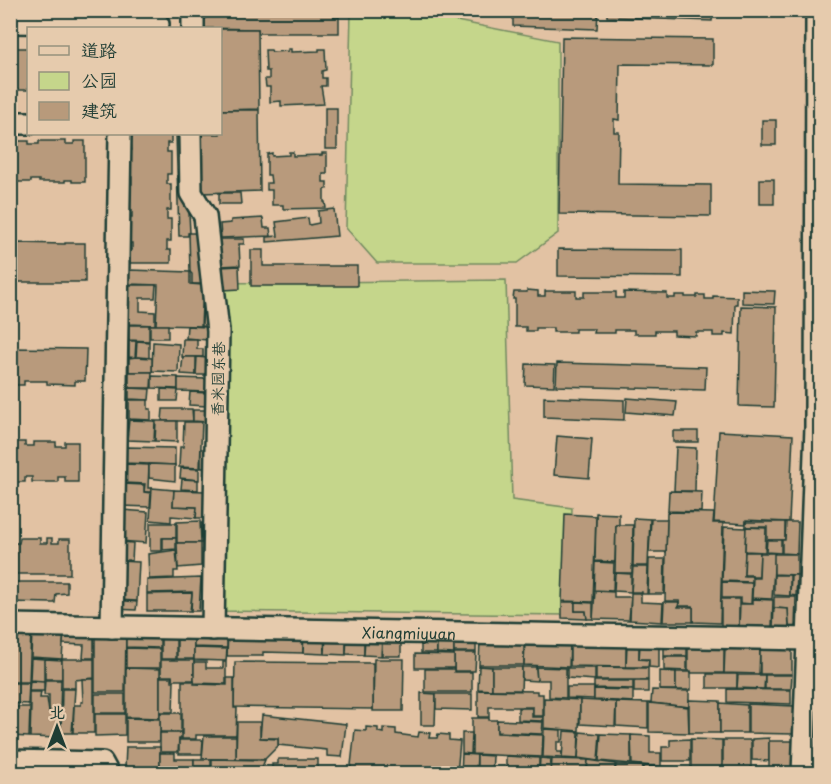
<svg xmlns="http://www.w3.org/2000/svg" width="831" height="784" viewBox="0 0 831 784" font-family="'Playpen Sans','LXGW WenKai TC',sans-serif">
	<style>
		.green { fill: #c5d68b; stroke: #728a60; stroke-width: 1.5 }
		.building { fill: #b89a7b; stroke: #1f3d34; stroke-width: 1.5 }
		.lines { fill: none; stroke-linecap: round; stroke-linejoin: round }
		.minor-casing { stroke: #1f3d34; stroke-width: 26 }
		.minor { stroke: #e6cbad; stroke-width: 21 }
		.labels { text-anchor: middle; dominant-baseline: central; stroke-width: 4.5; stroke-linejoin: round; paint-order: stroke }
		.street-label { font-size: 15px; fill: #1f3d34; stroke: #e6cbad }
	</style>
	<rect width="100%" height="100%" fill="#e2c2a3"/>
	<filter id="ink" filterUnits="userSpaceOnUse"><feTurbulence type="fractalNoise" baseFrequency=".0167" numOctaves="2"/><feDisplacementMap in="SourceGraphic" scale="12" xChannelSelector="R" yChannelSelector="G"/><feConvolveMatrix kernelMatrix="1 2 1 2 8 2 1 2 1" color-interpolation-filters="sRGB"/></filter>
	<g filter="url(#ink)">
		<g class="green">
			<polygon points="351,11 406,11 558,41 558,233 517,263 377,263 346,228"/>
			<polygon points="506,280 512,500 572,508 569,615 211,611 227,451 221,283"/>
		</g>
		<g class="building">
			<polygon points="200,10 334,10 334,17 339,17 339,33 258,33 258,29 200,28"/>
			<polygon points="513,10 598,10 597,29 513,26"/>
			<polygon points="607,10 713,10 712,21 607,17"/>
			<polygon points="220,29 258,29 259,109 220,110"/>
			<polygon points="562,37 713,39 713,65 620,64 619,120 614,119 614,132 619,132 618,184 711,185 711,216 559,214"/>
			<rect x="10" y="48" width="18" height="42"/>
			<polygon points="288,49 291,49 291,52 319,51 319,49 325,49 326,70 322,71 322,78 326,78 326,86 321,86 324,104 281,106 281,101 270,102 270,87 266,87 265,79 269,79 269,71 266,71 265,50 271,50 272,52 288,51"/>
			<rect x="325" y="108" width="12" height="41"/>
			<polygon points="220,110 259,110 260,191 202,193 201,134 220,134"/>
			<rect x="762" y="120" width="14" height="25"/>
			<polygon points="130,134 171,134 171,143 167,143 167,152 171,152 171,174 167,174 167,184 171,184 171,210 167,210 167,219 171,219 171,241 167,241 167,250 171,250 171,263 130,263 130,250 132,250 132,243 130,243 130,217 132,217 132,210 130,210 130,184 132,184 132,177 130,177 130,150 132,150"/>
			<polygon points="176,134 180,134 181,190 189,213 190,233 188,233 188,236 179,236"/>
			<polygon points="10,141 29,141 29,144 39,144 39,141 65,141 65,144 74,144 74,141 85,141 85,182 72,182 72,180 65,180 65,182 39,182 39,180 31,180 31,182 10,182"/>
			<polygon points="289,152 293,152 293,156 322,155 322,153 327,153 327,174 323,174 323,182 327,182 327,189 324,190 324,202 325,202 326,208 283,209 283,205 272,205 272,190 267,190 267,183 271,183 270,175 267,175 267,154 272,153 272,156 289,155"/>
			<rect x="760" y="179" width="14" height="25"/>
			<polygon points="219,193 240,193 241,204 219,204"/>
			<polygon points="334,209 337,236 267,242 267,237 278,236 276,222 308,218 309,225 319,223 318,211"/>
			<polygon points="263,218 264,228 270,228 271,236 221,238 220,224 231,223 231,220"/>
			<polygon points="189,233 196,233 203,284 192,284 192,274 190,272"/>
			<polygon points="217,239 244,239 244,244 239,244 240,265 221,266"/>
			<polygon points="16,243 65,244 65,243 85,243 85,282 10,282 10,244"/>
			<polygon points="558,249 682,250 682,277 558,276"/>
			<polygon points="251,250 263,250 263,266 357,266 357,286 251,286"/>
			<polygon points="239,266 240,289 224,290 221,267"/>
			<polygon points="129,270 190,272 190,284 203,285 201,326 156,325 158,285 129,284"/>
			<polygon points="129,285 156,285 155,298 140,298 140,311 155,312 155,325 129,324"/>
			<polygon points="527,290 538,291 538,296 545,296 545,291 576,291 576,297 584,297 584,292 616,292 616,298 624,298 624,292 667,293 667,298 675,298 675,295 685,295 685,297 697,297 697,295 705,295 705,299 713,299 713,296 737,297 737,304 735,304 734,334 724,333 724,336 713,336 713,332 696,332 696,336 674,335 674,331 655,331 655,334 634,334 634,330 615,330 615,333 593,333 594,329 575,329 575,332 553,332 553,328 536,328 536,331 526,331 526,327 515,327 515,299 513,299 514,292 527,292"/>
			<polygon points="742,290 775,291 774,304 742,303"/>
			<polygon points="203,291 207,327 202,326"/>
			<polygon points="741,306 776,307 774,407 739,406"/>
			<polygon points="129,325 149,325 149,341 129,340"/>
			<rect x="150" y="325" width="18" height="13"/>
			<polygon points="187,326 207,327 207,340 186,338"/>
			<polygon points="183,339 197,339 197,349 203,349 203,357 182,357"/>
			<polygon points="129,341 136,341 135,358 129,357"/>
			<polygon points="137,341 149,342 149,358 136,357"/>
			<polygon points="153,342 179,344 178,372 152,371"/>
			<polygon points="10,348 86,349 85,381 75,381 75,385 47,384 47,381 24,381 24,385 10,385"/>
			<polygon points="136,357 152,358 152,372 129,372 129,358"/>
			<polygon points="183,357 196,357 196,375 181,374"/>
			<polygon points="197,357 207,358 207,375 196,375"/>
			<polygon points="557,363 706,367 705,390 556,386"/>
			<polygon points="526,364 555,365 554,386 525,385"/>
			<polygon points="129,372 152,372 151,388 129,388"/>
			<polygon points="152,376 178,377 178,389 152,388"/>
			<polygon points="178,378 207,379 207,392 178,391"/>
			<polygon points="129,388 150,389 149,400 129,399"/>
			<polygon points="161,389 178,390 177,401 161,401"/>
			<polygon points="190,392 207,393 207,406 189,405"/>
			<polygon points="544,397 624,400 624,420 544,417"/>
			<polygon points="627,398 677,402 675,416 626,412"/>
			<polygon points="129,400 148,400 148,409 151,409 151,420 129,419"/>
			<polygon points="163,409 192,409 193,421 162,421"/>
			<polygon points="193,410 206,410 207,422 193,421"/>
			<polygon points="129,420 155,421 154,441 127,440"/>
			<polygon points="156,421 177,421 177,442 155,441"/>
			<polygon points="184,422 202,422 200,468 179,467 180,447 183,447"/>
			<rect x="673" y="431" width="25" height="11"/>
			<polygon points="719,431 793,435 789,522 746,520 746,524 714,522"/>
			<polygon points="557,436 592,439 589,478 554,475"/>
			<polygon points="10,442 25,442 25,446 34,446 34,442 56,442 56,446 65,446 65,442 78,442 78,482 65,482 65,477 58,477 58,482 32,482 32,477 25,477 25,482 10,482"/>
			<polygon points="126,447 175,448 175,465 125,463"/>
			<polygon points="676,447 696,448 695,491 674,491"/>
			<rect x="201" y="449" width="6" height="19"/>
			<polygon points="125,464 149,465 148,488 152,488 152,492 144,492 145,484 124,483"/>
			<polygon points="149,464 175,465 175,481 149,478"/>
			<polygon points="181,468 199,469 199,480 180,478"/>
			<polygon points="182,479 198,480 198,490 181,489"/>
			<polygon points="124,484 144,485 144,492 151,493 150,507 122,506"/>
			<polygon points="152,488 174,490 173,506 197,507 196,518 171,516 171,522 150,520"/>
			<polygon points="174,490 205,491 203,518 196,518 197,507 173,506"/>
			<polygon points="669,491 702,492 701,512 668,511"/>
			<polygon points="122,510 148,512 146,543 120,541"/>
			<polygon points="667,512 714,513 713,523 723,523 720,623 693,622 693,606 679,606 679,601 665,601"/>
			<polygon points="596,513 619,514 619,525 616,525 615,562 595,561"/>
			<polygon points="565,514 596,516 593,602 562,601"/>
			<polygon points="634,518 650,519 648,566 633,566"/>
			<polygon points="651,519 667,519 666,552 649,552"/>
			<polygon points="200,521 201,543 177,543 177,522"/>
			<polygon points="746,522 785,522 785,540 767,540 767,527 746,527"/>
			<polygon points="786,522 798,522 797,554 782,553 782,540 785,540"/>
			<polygon points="150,523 176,523 176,538 162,538 162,551 150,551"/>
			<polygon points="201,523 205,523 203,543 202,543"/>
			<polygon points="616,525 633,525 632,573 615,573"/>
			<polygon points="724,527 746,528 744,576 752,576 752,582 722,581"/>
			<polygon points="746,527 766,528 765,552 745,551"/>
			<polygon points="10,538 13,538 13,543 19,543 20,538 40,538 40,543 47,543 47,538 52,538 52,543 59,543 59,539 70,539 70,574 10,574"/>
			<polygon points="163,538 176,538 176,549 163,550"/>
			<polygon points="767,540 781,540 781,553 766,552"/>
			<polygon points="119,542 133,543 132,561 128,560 128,561 119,561"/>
			<polygon points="177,543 201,543 201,566 178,568"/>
			<polygon points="176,550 178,571 174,571 174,578 149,579 148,554"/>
			<polygon points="745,552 760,552 759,577 752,577 752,575 744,575"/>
			<polygon points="760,553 775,553 772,599 752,598 753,578 759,578"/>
			<polygon points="774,554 797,554 797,575 774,574"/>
			<polygon points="649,559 665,559 664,594 648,594"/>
			<polygon points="118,561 139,562 137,601 117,600"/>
			<polygon points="595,562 614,563 613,591 594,590"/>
			<polygon points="633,567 648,567 647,594 642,594 642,592 631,592"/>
			<polygon points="615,573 631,574 631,592 614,591"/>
			<polygon points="774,575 790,575 790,596 774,595"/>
			<polygon points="791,575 797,575 796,596 790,595"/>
			<polygon points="201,578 199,611 191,611 192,592 147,593 147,580"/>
			<polygon points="10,582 67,582 67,593 56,594 55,603 52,603 10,602"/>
			<polygon points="722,582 752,583 751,604 740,603 740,598 722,598"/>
			<polygon points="595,591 614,592 614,597 631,597 629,620 593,619"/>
			<polygon points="192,593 190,611 147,611 147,594"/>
			<polygon points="631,593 641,593 641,602 663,603 662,622 630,620"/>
			<polygon points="774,597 796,597 795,627 789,627 788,609 774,608"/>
			<rect x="721" y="599" width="18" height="28"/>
			<polygon points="752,599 773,600 772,627 739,627 740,604 752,604"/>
			<polygon points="115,600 137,602 136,610 114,609"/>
			<polygon points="562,602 575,602 575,611 586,611 587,619 562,618"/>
			<polygon points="575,602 593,603 593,619 587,619 586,611 575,611"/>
			<polygon points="664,602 679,602 678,607 693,607 693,622 663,622"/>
			<polygon points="774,608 788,609 789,627 773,627"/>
			<polygon points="10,631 31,631 29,682 10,682"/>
			<polygon points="32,631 64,631 62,659 31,657"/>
			<polygon points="95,631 126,631 125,692 95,692"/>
			<polygon points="126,631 160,631 160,648 126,647"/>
			<polygon points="161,631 176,632 176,659 161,659"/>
			<rect x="177" y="632" width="17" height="27"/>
			<polygon points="194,632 227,632 227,648 194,647"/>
			<polygon points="64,633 94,633 94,658 83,658 84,645 63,644"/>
			<polygon points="228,633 303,635 303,653 263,652 263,656 227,656"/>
			<polygon points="304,635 325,635 324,654 303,653"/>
			<polygon points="326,635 346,636 346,655 325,654"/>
			<polygon points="347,636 364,636 364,655 346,654"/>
			<polygon points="365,637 382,637 381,656 364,655"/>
			<polygon points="382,637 401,638 401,656 382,656"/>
			<polygon points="421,638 436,639 437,653 421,653"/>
			<polygon points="437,639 454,640 454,654 437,653"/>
			<rect x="454" y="640" width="22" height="12"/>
			<polygon points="480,640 524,642 524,665 479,665"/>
			<polygon points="525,642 570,643 569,667 524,665"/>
			<polygon points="570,643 626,645 626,667 570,666"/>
			<polygon points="627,645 639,645 639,659 649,660 648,667 626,667"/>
			<polygon points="640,645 659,646 659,668 649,667 649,659 639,659"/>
			<polygon points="664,646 687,647 687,656 664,656"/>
			<polygon points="688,647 724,648 724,673 691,673 691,671 688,671"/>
			<polygon points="126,648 160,649 160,668 126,668"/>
			<polygon points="194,648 227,649 226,661 194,660"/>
			<polygon points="725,648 760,649 759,674 724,673"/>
			<polygon points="760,649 792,650 792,674 760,674"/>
			<polygon points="454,653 476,653 475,671 454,671"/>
			<polygon points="415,654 454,655 454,668 415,668"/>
			<polygon points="664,657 687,657 687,671 664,670"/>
			<polygon points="31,658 44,659 44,681 30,680"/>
			<polygon points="45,659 62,660 62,679 45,679"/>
			<polygon points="62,659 94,659 94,678 75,680 75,688 62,688"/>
			<polygon points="374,659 404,659 403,711 373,711"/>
			<polygon points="161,660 194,660 194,680 172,680 172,676 161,676"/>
			<polygon points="194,662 206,662 206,668 223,668 223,662 226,662 226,684 194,683"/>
			<polygon points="235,662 373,663 373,709 234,707"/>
			<polygon points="479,666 492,667 492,690 478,689"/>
			<polygon points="492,667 522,667 521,690 492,690"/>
			<polygon points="522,667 536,667 537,681 522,680"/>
			<polygon points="536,667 566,668 566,698 549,697 549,680 537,680"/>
			<polygon points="596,667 647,668 648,668 648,680 596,680"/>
			<polygon points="126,668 160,669 160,718 126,717"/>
			<polygon points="567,668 595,668 595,680 567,678"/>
			<polygon points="425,669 454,669 454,672 472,672 472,692 425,692"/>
			<polygon points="660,671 676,672 676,690 660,690"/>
			<rect x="676" y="672" width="15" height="18"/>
			<rect x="707" y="674" width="30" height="14"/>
			<polygon points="738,675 765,675 764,689 737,688"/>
			<polygon points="765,675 792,675 791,689 765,689"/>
			<polygon points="160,677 172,677 172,681 174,681 173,712 160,712"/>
			<polygon points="227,678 234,678 234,708 237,708 236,735 196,735 196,739 182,739 182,681 194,681 194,684 227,685"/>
			<polygon points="82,679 94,679 94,733 73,733 74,705 81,705 81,702 83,702"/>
			<polygon points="45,680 61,680 60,711 49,711 49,695 44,695"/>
			<polygon points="30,681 44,682 44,691 29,691"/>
			<polygon points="594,681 633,681 633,689 594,688"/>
			<rect x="634" y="681" width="14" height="11"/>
			<polygon points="10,683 29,683 28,704 10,703"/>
			<polygon points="567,687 594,687 594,699 567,698"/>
			<polygon points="62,689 75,689 72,733 61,733"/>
			<polygon points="594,689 633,690 633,702 618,701 617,702 648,703 648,728 616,726 616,702 617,701 594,700"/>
			<polygon points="727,689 791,690 791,704 727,702"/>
			<polygon points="478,690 537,691 537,694 543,694 543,716 533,716 533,707 489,707 489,717 478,717"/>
			<polygon points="652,690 689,691 689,707 651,703"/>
			<polygon points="29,692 41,692 40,698 47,698 49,712 60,712 60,738 30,737 31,705 29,705"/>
			<polygon points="421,693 436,694 435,725 421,725"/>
			<rect x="95" y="694" width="30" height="19"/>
			<polygon points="436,694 472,694 472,710 436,709"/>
			<polygon points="544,698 580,700 579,731 544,728"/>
			<polygon points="580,700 616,702 615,726 580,724"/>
			<polygon points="689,700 720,701 720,733 689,733"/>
			<polygon points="649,703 688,707 689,733 649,732"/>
			<polygon points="720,703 747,705 747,733 720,733"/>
			<polygon points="748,704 794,706 794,734 748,733"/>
			<polygon points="16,707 30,707 29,737 10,736 10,711 16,712"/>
			<polygon points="518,708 532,708 532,717 543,717 543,721 518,720"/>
			<rect x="160" y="713" width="21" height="19"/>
			<polygon points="95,714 125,714 125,735 95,736"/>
			<polygon points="262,715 346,724 342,757 327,756 327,750 278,745 278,738 260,738"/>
			<polygon points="126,718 160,719 160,742 126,742"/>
			<polygon points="472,718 489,718 489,720 497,720 497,733 543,735 542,757 472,754"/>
			<polygon points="497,720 543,722 542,734 497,732"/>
			<polygon points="237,722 260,722 260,738 278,739 278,746 265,759 236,759"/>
			<polygon points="366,727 378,728 378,732 383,733 383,728 396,729 396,734 418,737 419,732 430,733 429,738 437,738 438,734 449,735 449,740 460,741 457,774 350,774 355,730 366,731"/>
			<polygon points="544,729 561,730 561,742 557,742 557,752 562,752 562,758 543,757"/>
			<polygon points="564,731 579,732 578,759 562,758"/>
			<polygon points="580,732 600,734 598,761 578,758"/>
			<polygon points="160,733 181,733 181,739 179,739 178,752 160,752"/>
			<polygon points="462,733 472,733 471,754 462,753"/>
			<polygon points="601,734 631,735 631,764 599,761"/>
			<polygon points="631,735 650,736 650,753 661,753 661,767 632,764"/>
			<polygon points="204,736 236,736 236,759 202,759"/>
			<polygon points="769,738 769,761 752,760 752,739"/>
			<polygon points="690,739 690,761 662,761 662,747 670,747 670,740"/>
			<polygon points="691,739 722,740 722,769 691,770"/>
			<polygon points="179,740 203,740 202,754 179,754"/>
			<polygon points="723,740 751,740 751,769 723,770"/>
			<rect x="769" y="741" width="25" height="33"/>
			<polygon points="126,747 160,747 160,768 125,768"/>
			<polygon points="160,753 175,753 175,759 194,759 194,774 160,774"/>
			<polygon points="462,754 477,755 476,774 461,774"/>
			<polygon points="477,755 493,756 492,774 477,774"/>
			<polygon points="506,756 539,758 539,774 506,774"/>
			<polygon points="540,758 551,759 550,773 557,774 539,774"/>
			<rect x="194" y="759" width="17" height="15"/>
			<polygon points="212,759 265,760 259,774 212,774"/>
			<polygon points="278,759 318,759 318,773 334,774 267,774 267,772 272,772 272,764 278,764"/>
			<polygon points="552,759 588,760 586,774 551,773"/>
			<polygon points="588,760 615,764 615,774 587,774"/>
			<polygon points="616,764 643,766 643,774 615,774"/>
			<polygon points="644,766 674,767 674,774 644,774"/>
			<polygon points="493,768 506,768 506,774 492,774"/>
			<rect x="142" y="769" width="18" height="5"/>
			<rect x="674" y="770" width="16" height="4"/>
			<polygon points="769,770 769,774 713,774 713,771"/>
			<rect x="691" y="771" width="21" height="3"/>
		</g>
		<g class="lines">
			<defs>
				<g id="minor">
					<polyline points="10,22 158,24"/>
					<polyline points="193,28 193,10"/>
					<polyline points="10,123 28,123"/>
					<polyline points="190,134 191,193 205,216 218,331 213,629"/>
					<path id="s1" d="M10,625L809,639"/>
					<polyline points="112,627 120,134"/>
					<polyline points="10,761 102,763 108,774"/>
					<polyline points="803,774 816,427 817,10"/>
				</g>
			</defs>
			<use href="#minor" class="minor-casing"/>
			<use href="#minor" class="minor"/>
		</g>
	</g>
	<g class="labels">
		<g class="street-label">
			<text transform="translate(217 379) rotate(-89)">香米园东巷</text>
			<text stroke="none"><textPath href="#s1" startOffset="399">Xiangmiyuan</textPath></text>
		</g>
	</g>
	<rect width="831" height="784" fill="none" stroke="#e6cbad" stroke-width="36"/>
	<rect x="18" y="18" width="795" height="748" fill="none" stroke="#1f3d34" stroke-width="2" filter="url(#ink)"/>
	<rect x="27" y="27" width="195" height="108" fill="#e6cbad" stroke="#96927d" stroke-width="1.5"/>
	<rect x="39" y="46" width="30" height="9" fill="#e6cbad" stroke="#96927d" stroke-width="1.5"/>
	<text x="81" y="57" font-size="18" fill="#1f3d34">道路</text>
	<rect x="39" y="72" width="30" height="18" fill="#c5d68b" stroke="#96927d" stroke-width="1.5"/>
	<text x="81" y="87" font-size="18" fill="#1f3d34">公园</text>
	<rect x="39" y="102" width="30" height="18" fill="#b89a7b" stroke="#96927d" stroke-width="1.5"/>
	<text x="81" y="117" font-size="18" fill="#1f3d34">建筑</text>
	<g transform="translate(57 727)" stroke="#e6cbad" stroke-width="4.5" paint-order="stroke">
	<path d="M0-4.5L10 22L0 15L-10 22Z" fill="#1f3d34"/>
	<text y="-9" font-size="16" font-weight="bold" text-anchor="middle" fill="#1f3d34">北</text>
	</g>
</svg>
